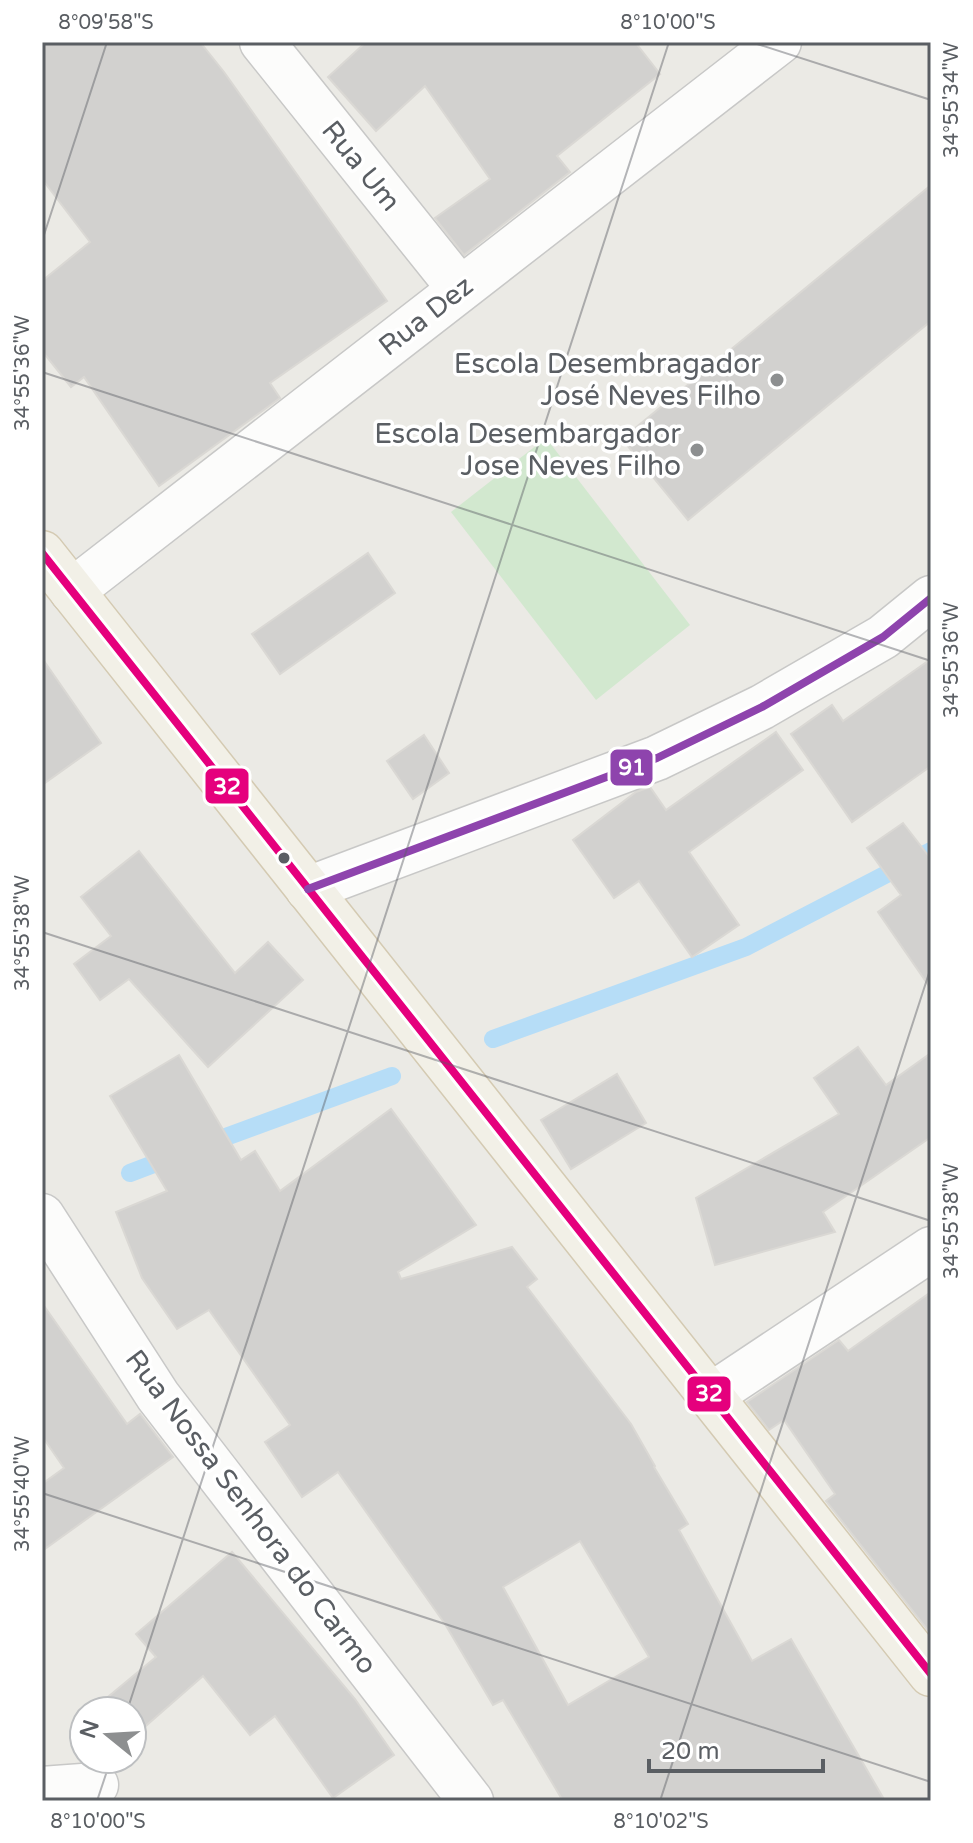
<svg xmlns="http://www.w3.org/2000/svg" width="973" height="1843" viewBox="0 0 973 1843" font-family="'Varela Round',sans-serif">
	<style>
		.green { fill: #d2e8cf }
		.lines { fill: none; stroke-linecap: round; stroke-linejoin: round }
		.stream { stroke: #b6ddf7; stroke-width: 18 }
		.building { fill: #d2d1cf; stroke: #dad8d4; stroke-width: 2; fill-rule: evenodd }
		.minor-casing { stroke: #c8c8c7; stroke-width: 47 }
		.major-casing { stroke: #d4cab2; stroke-width: 47 }
		.minor { stroke: #fcfcfb; stroke-width: 44 }
		.major { stroke: #f2f0e7; stroke-width: 44 }
		.bus-1-casing { stroke: #fff; stroke-width: 14 }
		.bus-2-casing { stroke: #fff; stroke-width: 14 }
		.bus-1 { stroke: #e5007d; stroke-width: 8 }
		.bus-2 { stroke: #8e44ad; stroke-width: 8 }
		.ticks { fill: none; stroke: #5a5e63; stroke-width: 2; stroke-opacity: 0.45 }
		.poi-dot { fill: #8d8f90; stroke: #fff; stroke-width: 3 }
		.bus-dot { fill: #5a5e63; stroke: #fff; stroke-width: 3 }
		.labels { text-anchor: middle; dominant-baseline: central; stroke-width: 7; stroke-linejoin: round; paint-order: stroke }
		.street-label { font-size: 28px; fill: #5a5e63; stroke: #fff }
		.poi-label { font-size: 28px; fill: #5a5e63; stroke: #fff; text-anchor: end }
		.line-badge { stroke: #fff; stroke-width: 3 }
		.badge-label { font-size: 22px; text-anchor: middle; font-weight: bold; fill: #fff }
		.neatline { fill: none; stroke: #5a5e63; stroke-width: 3 }
		.ticks-label { font-size: 20px; text-anchor: middle; fill: #5a5e63 }
	</style>
	<rect width="100%" height="100%" fill="#ebeae5"/>
	<polygon class="green" points="546,438 690,625 596,700 451,512"/>
	<g class="lines">
		<g class="stream">
			<polyline points="493,1039 746,947 931,851"/>
			<polyline points="204,1145 392,1076"/>
			<polyline points="130,1173 172,1157"/>
		</g>
	</g>
	<g class="building">
		<polygon points="42,42 200,42 224,72 387,301 270,383 280,398 159,486 84,377 71,387 42,351 42,281 90,242 42,179"/>
		<polygon points="366,42 635,42 660,74 557,156 570,172 464,255 435,218 490,179 425,86 376,131 328,77"/>
		<polygon points="931,185 931,321 688,520 622,439"/>
		<polygon points="368,553 395,593 280,674 252,634"/>
		<polygon points="42,658 101,743 42,785"/>
		<polygon points="931,659 931,766 852,822 791,734 832,705 843,721"/>
		<polygon points="776,732 803,770 689,852 739,925 692,957 639,881 614,898 573,840 636,792 650,787 666,810"/>
		<polygon points="424,735 449,773 413,799 387,761"/>
		<polygon points="903,823 931,859 931,989 878,912 901,895 867,848"/>
		<polygon points="139,851 235,973 268,942 303,980 208,1067 129,979 100,1000 74,964 111,936 81,897"/>
		<polygon points="858,1047 886,1085 931,1053 931,1137 823,1212 835,1232 715,1265 696,1198 839,1114 814,1078"/>
		<path d="M179,1055L241,1160L255,1151L280,1191L391,1109L476,1225L398,1272L401,1279L512,1247L537,1279L527,1287L631,1424L655,1466L654,1467L688,1524L679,1530L752,1661L791,1639L885,1801H563L503,1700L493,1705L445,1624L338,1472L302,1497L265,1442L290,1425L209,1310L177,1329L142,1278L116,1212L167,1191L110,1096ZM580,1541L649,1657L568,1705L503,1587Z"/>
		<polygon points="617,1074 646,1123 571,1169 541,1120"/>
		<polygon points="931,1292 931,1634 826,1501 835,1494 784,1420 769,1430 747,1402 839,1340 848,1351"/>
		<polygon points="42,1303 127,1424 140,1414 173,1457 42,1551 42,1484 64,1468 42,1436"/>
		<polygon points="232,1552 355,1699 394,1755 333,1798 275,1716 250,1735 203,1676 132,1738 132,1711 91,1711 156,1657 136,1634"/>
	</g>
	<g class="lines">
		<defs>
			<g id="minor">
				<polyline points="262,42 460,289"/>
				<polyline points="72,591 779,42"/>
				<polyline points="308,889 657,758 762,707 883,637 931,598"/>
				<polyline points="42,1216 158,1396 471,1801"/>
				<polyline points="710,1396 931,1249"/>
				<polyline points="42,1789 96,1785"/>
			</g>
			<polyline id="major" points="42,553 931,1674"/>
		</defs>
		<use href="#minor" class="minor-casing"/>
		<use href="#major" class="major-casing"/>
		<use href="#minor" class="minor"/>
		<use href="#major" class="major"/>
		<defs>
			<polyline id="bus-1" points="42,553 931,1674"/>
			<polyline id="bus-2" points="308,889 657,758 762,707 883,637 931,598"/>
		</defs>
		<use href="#bus-1" class="bus-1-casing"/>
		<use href="#bus-2" class="bus-2-casing"/>
		<use href="#bus-1" class="bus-1"/>
		<use href="#bus-2" class="bus-2"/>
	</g>
	<path class="ticks" d="M751,42L931,100M42,241L107,42M42,372L931,661M42,932L931,1221M42,1493L931,1782M127,1711L669,42M97,1801L111,1759M660,1801L931,967"/>
	<g class="poi-dot">
		<circle cx="777" cy="380" r="8"/>
		<circle cx="697" cy="450" r="8"/>
	</g>
	<circle class="bus-dot" cx="284" cy="858" r="7"/>
	<g class="labels">
		<g class="street-label">
			<text transform="translate(361 166) rotate(51)">Rua Um</text>
			<text transform="translate(426 316) rotate(-38)">Rua Dez</text>
			<text transform="translate(251 1512) rotate(53)">Rua Nossa Senhora do Carmo</text>
		</g>
		<g class="poi-label">
			<text x="761" y="364">Escola Desembragador<tspan x="761" dy="32">José Neves Filho</tspan></text>
			<text x="681" y="434">Escola Desembargador<tspan x="681" dy="32">Jose Neves Filho</tspan></text>
		</g>
	</g>
	<g class="line-badge">
		<rect x="609" y="748" width="45" height="39" rx="8" fill="#8e44ad"/>
		<rect x="204" y="767" width="46" height="38" rx="8" fill="#e5007d"/>
		<rect x="686" y="1375" width="46" height="38" rx="8" fill="#e5007d"/>
	</g>
	<g class="badge-label">
		<text x="632" y="775">91</text>
		<text x="227" y="794">32</text>
		<text x="709" y="1401">32</text>
	</g>
	<rect width="973" height="1843" fill="none" stroke="#ffffff" stroke-width="88"/>
	<g transform="translate(108 1735) rotate(288)"><circle r="38" fill="#ffffff" stroke="#bdbfc1" stroke-width="2"/>
	<path d="M0-6L14 30L0 20L-14 30Z" fill="#8d8f90"/>
	<text y="-12" font-size="22" font-weight="bold" text-anchor="middle" fill="#5a5e63">N</text>
	</g>
	<path d="M649 1759v12h174v-12" fill="none" stroke="#5a5e63" stroke-width="4"/>
	<text x="661" y="1759" font-size="24" fill="#5a5e63" stroke="#ffffff" stroke-width="6" paint-order="stroke">20 m</text>
	<rect x="44" y="44" width="885" height="1755" class="neatline"/>
	<g class="ticks-label">
		<text x="106" y="29">8°09'58"S</text>
		<text x="668" y="29">8°10'00"S</text>
		<text transform="translate(951 100) rotate(-90)" y="7">34°55'34"W</text>
		<text transform="translate(22 373) rotate(-90)" y="7">34°55'36"W</text>
		<text transform="translate(951 660) rotate(-90)" y="7">34°55'36"W</text>
		<text transform="translate(22 933) rotate(-90)" y="7">34°55'38"W</text>
		<text transform="translate(951 1221) rotate(-90)" y="7">34°55'38"W</text>
		<text transform="translate(22 1494) rotate(-90)" y="7">34°55'40"W</text>
		<text x="98" y="1828">8°10'00"S</text>
		<text x="661" y="1828">8°10'02"S</text>
	</g>
</svg>
